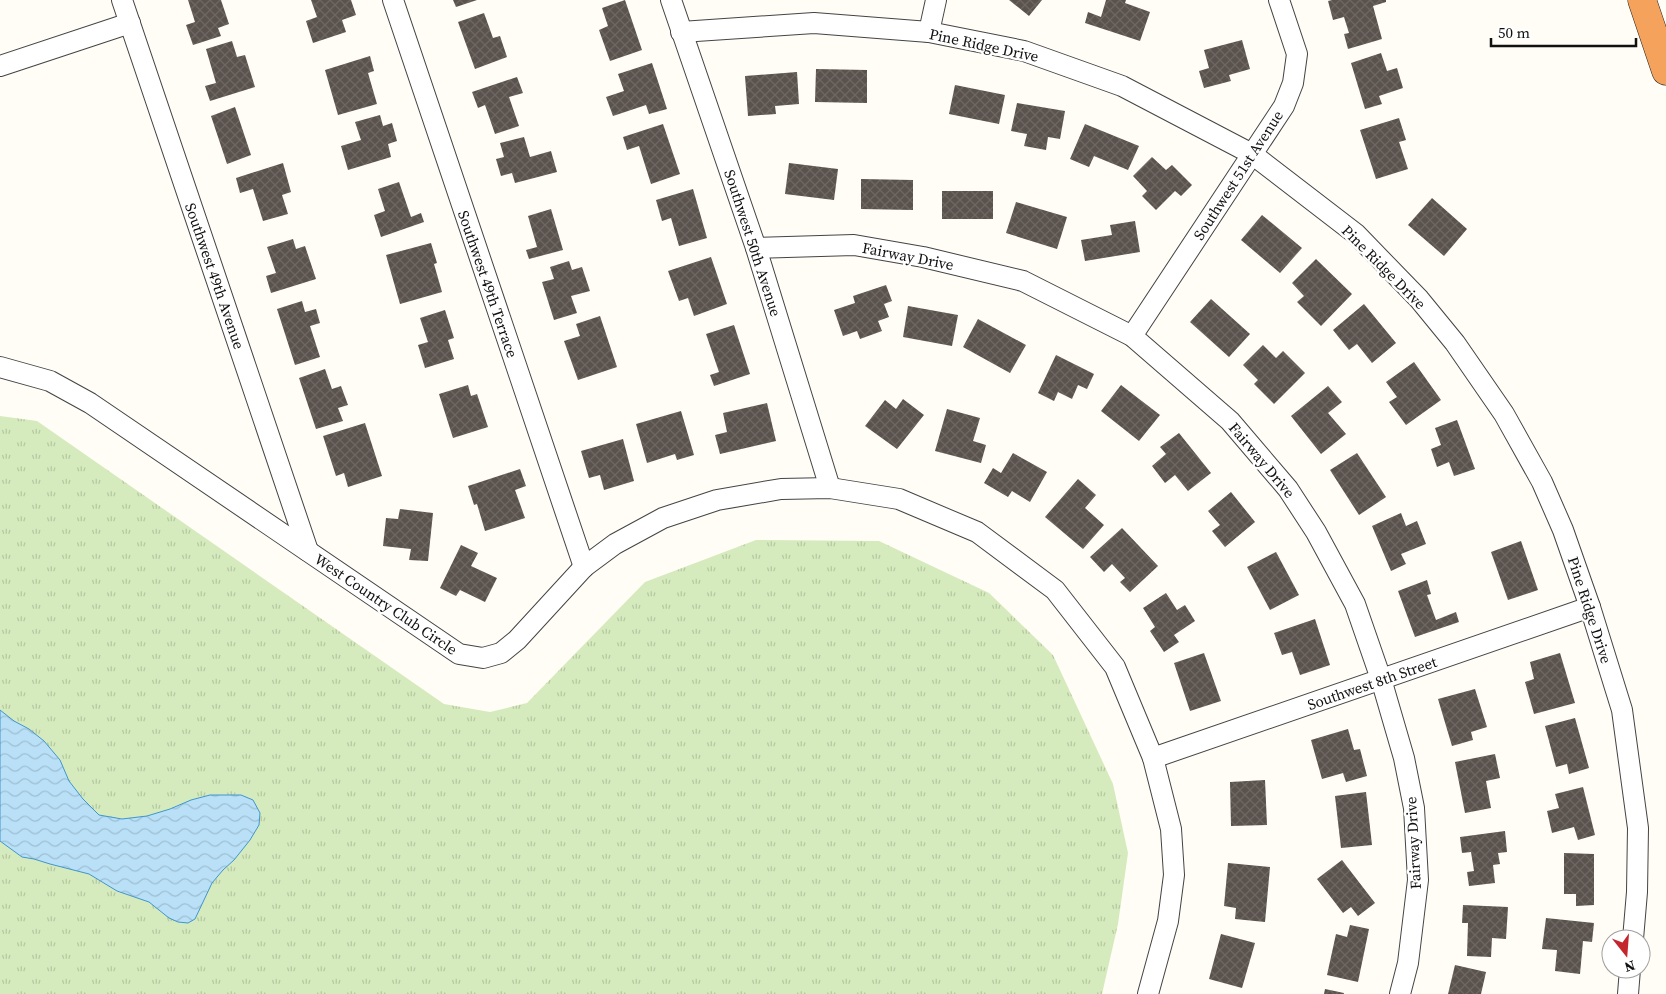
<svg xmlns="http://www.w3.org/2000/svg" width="1666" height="994" viewBox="0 0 1666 994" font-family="'Source Serif 4',serif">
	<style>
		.grass { fill: url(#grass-tufts) }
		.water { fill: url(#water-waves); stroke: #3f96cf }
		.building { fill: url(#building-cross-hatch) }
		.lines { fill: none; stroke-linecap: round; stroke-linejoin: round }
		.street-casing { stroke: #444; stroke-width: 22 }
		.highway-casing { stroke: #222; stroke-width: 29 }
		.street { stroke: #fff; stroke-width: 20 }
		.highway { stroke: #f5a25d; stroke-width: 28 }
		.labels { text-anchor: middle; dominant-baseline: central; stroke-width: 5; stroke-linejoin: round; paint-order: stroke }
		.street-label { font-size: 15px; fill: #111; stroke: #fff }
	</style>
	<defs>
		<pattern id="grass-tufts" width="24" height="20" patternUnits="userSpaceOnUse" patternTransform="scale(1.25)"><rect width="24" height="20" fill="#d5ebbd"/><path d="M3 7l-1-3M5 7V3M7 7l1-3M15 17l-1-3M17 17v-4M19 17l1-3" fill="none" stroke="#b6c8a1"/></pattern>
		<pattern id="water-waves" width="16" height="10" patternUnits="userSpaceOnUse" patternTransform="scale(1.25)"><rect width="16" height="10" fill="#b9e0f7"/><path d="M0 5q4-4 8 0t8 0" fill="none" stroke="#9ebfd3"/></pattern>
		<pattern id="building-cross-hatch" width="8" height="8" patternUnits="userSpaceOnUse" patternTransform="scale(1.25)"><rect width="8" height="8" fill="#5a524d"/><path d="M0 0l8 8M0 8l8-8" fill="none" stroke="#6d6662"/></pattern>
	</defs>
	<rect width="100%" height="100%" fill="#fffdf5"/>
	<polygon class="grass" points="0,416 37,421 444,704 490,712 527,703 645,582 756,540 879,541 989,593 1053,655 1113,784 1128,853 1118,924 1102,994 0,994"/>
	<polygon class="water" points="0,710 14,721 29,729 44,741 60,760 69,781 83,799 99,815 122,819 147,816 170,809 191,800 210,795 241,795 253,800 260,813 259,825 250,840 234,860 223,870 212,883 195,919 188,923 178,922 169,918 149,902 117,891 89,874 50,864 34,859 22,857 0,841"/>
	<g class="building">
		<polygon points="188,0 221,0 229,24 218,28 221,36 193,45 186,25 195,22"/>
		<polygon points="311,0 351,0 356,15 342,20 346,32 313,43 306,21 317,17"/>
		<polygon points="453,0 477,0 456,7"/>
		<polygon points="625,0 642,50 610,61 599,30 608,26 602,8"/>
		<polygon points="1009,0 1042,0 1029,16"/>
		<polygon points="1106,0 1126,0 1125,3 1150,12 1140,41 1085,23 1088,12 1101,17"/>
		<polygon points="1332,0 1386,0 1386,2 1373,6 1382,39 1348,49 1344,34 1349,33 1344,17 1333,20 1328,1"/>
		<polygon points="484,13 493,38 500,36 507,57 475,69 458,22"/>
		<polygon points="1242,40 1250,69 1229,75 1231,81 1204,88 1199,71 1209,68 1204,50"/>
		<polygon points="232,41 237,57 245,55 255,87 210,101 205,86 216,83 206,49"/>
		<polygon points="1381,53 1387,71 1397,68 1403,88 1379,96 1382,104 1365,109 1351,63"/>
		<polygon points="370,56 374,71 368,73 377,104 338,115 325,70"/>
		<polygon points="652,63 667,109 649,114 646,105 613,116 606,97 624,91 618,74"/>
		<polygon points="816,69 867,70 867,103 815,102"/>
		<polygon points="797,72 799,104 775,106 776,114 748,116 745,76"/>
		<polygon points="517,77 523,93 509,97 519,126 495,134 485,105 478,108 472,92"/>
		<polygon points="955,85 1005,95 999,124 949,114"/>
		<polygon points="1017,103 1065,111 1060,139 1048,137 1046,150 1024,146 1027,134 1011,131"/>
		<polygon points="235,107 251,155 227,164 211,116"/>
		<polygon points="380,115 383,126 392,123 397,141 388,144 391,157 348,170 341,146 361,140 355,122"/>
		<polygon points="1399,118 1406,140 1399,142 1408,169 1376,179 1360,130"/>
		<polygon points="663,124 680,174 651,184 639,146 627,150 623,137"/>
		<polygon points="1085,124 1139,146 1128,170 1094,156 1089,167 1070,159"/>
		<polygon points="524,137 530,157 551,151 557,172 515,183 512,173 501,176 496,159 504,157 500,143"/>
		<polygon points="1152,157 1166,170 1172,165 1192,185 1181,196 1175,191 1156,210 1142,196 1147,191 1133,176"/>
		<polygon points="283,163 291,192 282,195 288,214 263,221 253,189 240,193 236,178"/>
		<polygon points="789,163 838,169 834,200 785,194"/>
		<polygon points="861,179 913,180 913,210 861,209"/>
		<polygon points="399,182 411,217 421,213 424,222 381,237 374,215 385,211 378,189"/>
		<polygon points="693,189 707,238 679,246 671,218 662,221 656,200"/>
		<rect x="942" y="191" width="51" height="28"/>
		<polygon points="1432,198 1467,229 1444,256 1408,225"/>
		<polygon points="1016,202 1067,217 1057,249 1006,233"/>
		<polygon points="551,209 563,250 529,259 526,250 537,247 528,216"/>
		<polygon points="1262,215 1302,248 1280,273 1241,240"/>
		<polygon points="1135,221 1140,252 1085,261 1081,240 1112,235 1110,225"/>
		<polygon points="293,239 296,249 305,246 316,279 271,293 266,276 276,273 267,247"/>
		<polygon points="431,243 437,263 434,264 442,292 400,304 386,255"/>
		<polygon points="711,257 727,304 694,316 688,298 679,301 668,271"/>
		<polygon points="1316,259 1352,294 1321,326 1297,302 1304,296 1292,283"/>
		<polygon points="569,261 572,270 582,267 590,291 571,296 577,313 554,320 542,282 554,279 550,267"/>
		<polygon points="886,285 892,301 884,304 889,317 878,321 882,331 860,339 857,331 843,336 834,310 855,303 853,296"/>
		<polygon points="1211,299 1250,334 1229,357 1190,322"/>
		<polygon points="302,301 305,312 316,309 320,323 310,326 320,357 295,365 277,309"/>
		<polygon points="1364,304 1396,343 1372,363 1357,344 1349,350 1333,330"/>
		<polygon points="908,306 958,315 952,346 903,337"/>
		<polygon points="445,310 454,338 448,340 454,359 425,368 418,345 428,342 420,318"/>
		<polygon points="600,316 617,367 578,380 564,341 580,336 576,324"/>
		<polygon points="978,319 1026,345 1010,373 963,347"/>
		<polygon points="734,325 750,374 714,386 710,375 719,372 706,334"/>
		<polygon points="1263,345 1276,358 1283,351 1305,373 1274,404 1254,384 1258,380 1243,365"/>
		<polygon points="1056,355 1094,374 1087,389 1078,385 1072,399 1058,392 1054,401 1038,393"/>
		<polygon points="1414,362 1441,400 1406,425 1389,402 1397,397 1386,382"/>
		<polygon points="325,369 332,389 341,386 348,405 338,408 343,421 316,429 299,378"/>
		<polygon points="468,385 471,396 477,394 488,427 453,438 439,394"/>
		<polygon points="1121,385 1160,415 1139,441 1101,411"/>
		<polygon points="1328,386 1342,402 1328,413 1346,434 1321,454 1291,416"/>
		<polygon points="903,399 924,415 897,449 865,426 885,400 896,409"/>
		<polygon points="767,403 776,441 720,454 715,435 727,432 723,413"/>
		<polygon points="947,409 980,418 973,441 986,445 981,463 935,451"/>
		<polygon points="681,411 694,455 677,460 675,454 647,463 636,424"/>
		<polygon points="1457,420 1475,469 1454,476 1449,462 1437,467 1431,449 1441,445 1435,428"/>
		<polygon points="365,423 382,476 348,487 344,473 336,476 323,436"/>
		<polygon points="1179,433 1211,473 1188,491 1175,475 1165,483 1152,466 1166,454 1160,447"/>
		<polygon points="623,439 634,481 604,490 600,475 589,478 581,451"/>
		<polygon points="1013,453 1047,472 1030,502 1012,491 1008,497 984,483 993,468 1001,473"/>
		<polygon points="1357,453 1386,497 1359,515 1330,470"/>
		<polygon points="520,469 526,486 515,490 525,518 485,531 477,504 474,505 468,486"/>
		<polygon points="1078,479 1096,495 1085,508 1104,525 1083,549 1045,517"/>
		<polygon points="1231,492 1255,522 1225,547 1212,531 1220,525 1208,511"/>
		<polygon points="400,509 433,513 428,561 409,560 411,549 383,546 386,518 398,519"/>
		<polygon points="1401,513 1406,526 1417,521 1426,544 1401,554 1406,564 1391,571 1372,526"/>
		<polygon points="1122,528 1158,566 1130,592 1120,582 1125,578 1112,564 1104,572 1090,557"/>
		<polygon points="1521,541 1538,590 1508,600 1491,552"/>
		<polygon points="461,545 478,553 471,566 497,578 485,602 460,590 456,596 440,588"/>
		<polygon points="1276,552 1299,595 1270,610 1247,567"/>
		<polygon points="1427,580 1431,594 1427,595 1436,620 1456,612 1459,622 1415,637 1398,591"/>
		<polygon points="1166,593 1177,610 1185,605 1195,621 1174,635 1179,642 1164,652 1150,631 1155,627 1143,608"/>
		<polygon points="1315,619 1330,665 1300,675 1292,652 1282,655 1274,633"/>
		<polygon points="1204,653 1221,701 1190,711 1174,663"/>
		<polygon points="1560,653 1575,703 1534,714 1525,682 1534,679 1530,662"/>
		<polygon points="1475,689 1487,727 1471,732 1473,740 1452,746 1438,699"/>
		<polygon points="1575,718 1589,768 1569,774 1567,764 1556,767 1545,726"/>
		<polygon points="1348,729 1354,750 1360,749 1367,776 1346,782 1343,773 1322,779 1311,740"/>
		<polygon points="1495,754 1500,778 1486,781 1491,808 1465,813 1455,762"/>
		<polygon points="1265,780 1267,825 1231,826 1230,782"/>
		<polygon points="1583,787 1595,835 1578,840 1574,827 1552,833 1547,811 1559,808 1555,794"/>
		<polygon points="1366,792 1372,845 1341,848 1335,796"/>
		<polygon points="1505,831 1507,852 1498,853 1500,864 1493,865 1495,883 1469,886 1467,872 1474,871 1471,852 1462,853 1460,837"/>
		<polygon points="1564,853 1594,854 1594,905 1576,906 1576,894 1564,894"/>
		<polygon points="1342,860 1375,903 1358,916 1351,907 1343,913 1317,879"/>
		<polygon points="1228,863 1270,867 1265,922 1235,919 1236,908 1224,906"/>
		<polygon points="1463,905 1508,907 1506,939 1492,938 1491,957 1467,956 1468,923 1462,923"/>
		<polygon points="1546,918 1594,923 1592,942 1583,941 1580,974 1555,971 1557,950 1542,949"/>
		<polygon points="1350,925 1369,929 1358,982 1327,975 1336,934 1347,937"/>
		<polygon points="1221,934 1255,943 1242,988 1209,979"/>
		<polygon points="1455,965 1486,972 1481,994 1448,994"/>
		<polygon points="1325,989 1344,993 1344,994 1324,994"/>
	</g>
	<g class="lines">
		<defs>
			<g id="street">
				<polyline points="122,0 308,551"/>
				<polyline points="393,0 584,567"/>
				<polyline points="671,0 756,248 830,488"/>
				<polyline points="681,32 814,23 929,32 1024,51 1122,86 1252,154 1356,234 1419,299 1455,343 1504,414 1542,482 1563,530 1590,607 1622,710 1638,828 1637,892 1633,939"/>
				<polyline points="929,32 936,0"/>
				<polyline points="0,66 130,23"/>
				<polyline points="756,248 854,245 923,257 1023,281 1132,336 1230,421 1288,489 1316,532 1355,604 1381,679 1404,758 1414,808 1418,880 1408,963 1400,994"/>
				<polyline points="1132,336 1284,106 1293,83 1297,54 1279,0"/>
				<polyline points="0,367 50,381 90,403 459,654 483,658 501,653 517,640 584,567 615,544 663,518 717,500 781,489 830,488 899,499 977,532 1055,590 1115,667 1153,758 1171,829 1174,875 1168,921 1148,994"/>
				<polyline points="1153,758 1590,607"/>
				<polyline points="1628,994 1630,969"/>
			</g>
			<polyline id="highway" points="1642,0 1666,71"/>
		</defs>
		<use href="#street" class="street-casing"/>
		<use href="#highway" class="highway-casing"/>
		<use href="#street" class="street"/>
		<use href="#highway" class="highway"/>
	</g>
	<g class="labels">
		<g class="street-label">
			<text transform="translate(984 45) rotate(12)">Pine Ridge Drive</text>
			<text transform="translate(1238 175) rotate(-57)">Southwest 51st Avenue</text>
			<text transform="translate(753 243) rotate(72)">Southwest 50th Avenue</text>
			<text transform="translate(908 256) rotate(11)">Fairway Drive</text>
			<text transform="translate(1384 267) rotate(45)">Pine Ridge Drive</text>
			<text transform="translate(215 276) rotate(71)">Southwest 49th Avenue</text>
			<text transform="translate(488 284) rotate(71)">Southwest 49th Terrace</text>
			<text transform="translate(1262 460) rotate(50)">Fairway Drive</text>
			<text transform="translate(386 604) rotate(34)">West Country Club Circle</text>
			<text transform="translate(1590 610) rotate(72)">Pine Ridge Drive</text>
			<text transform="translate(1372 683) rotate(-19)">Southwest 8th Street</text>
			<text transform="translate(1413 843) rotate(-93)">Fairway Drive</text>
		</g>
	</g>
	<g transform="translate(1626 954) rotate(163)"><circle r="24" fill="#ffffff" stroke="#a0a0a0"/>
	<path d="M0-4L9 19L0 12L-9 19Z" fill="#c4262e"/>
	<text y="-8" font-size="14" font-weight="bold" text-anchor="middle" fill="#111111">N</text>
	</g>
	<path d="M1491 38v8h145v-8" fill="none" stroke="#111111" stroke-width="2.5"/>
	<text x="1498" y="38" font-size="15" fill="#111111" stroke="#ffffff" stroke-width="4" paint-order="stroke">50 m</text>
</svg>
